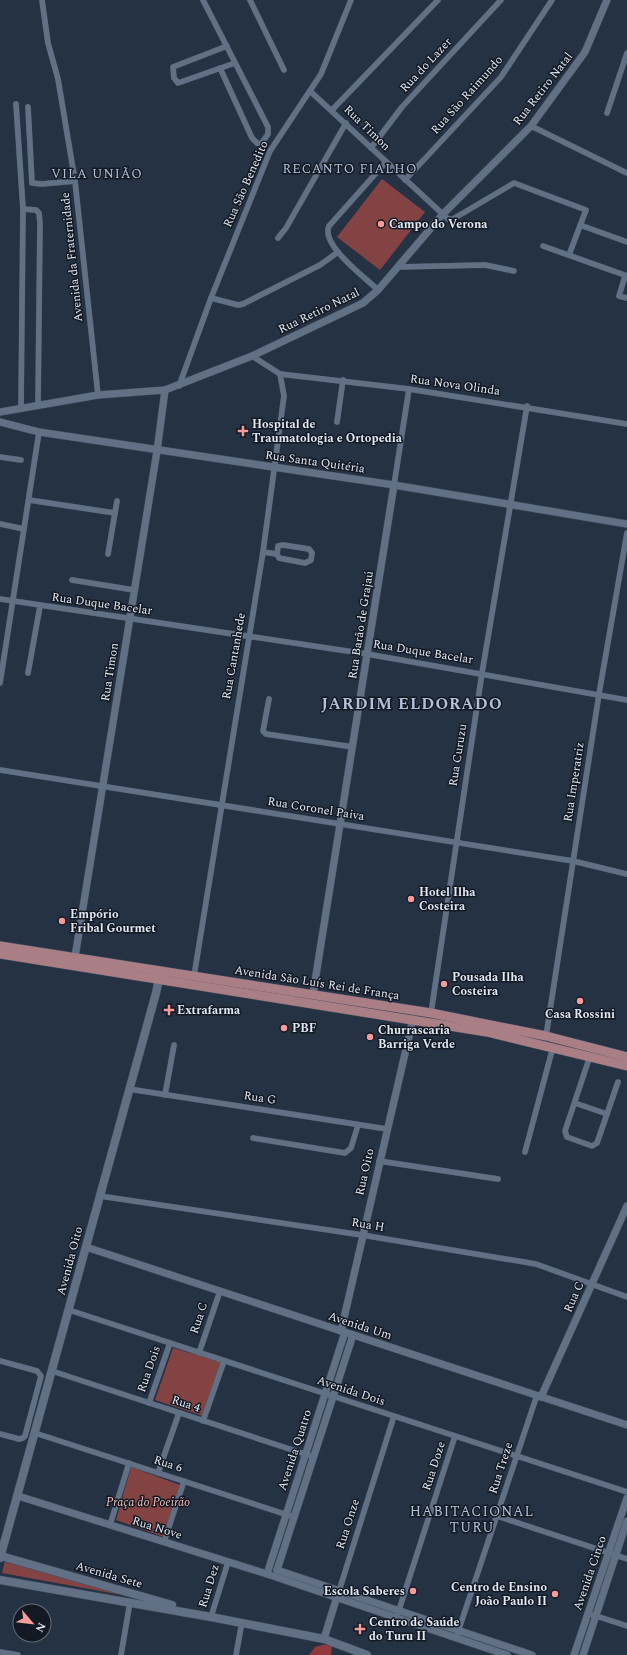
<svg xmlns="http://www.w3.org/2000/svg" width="627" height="1655" viewBox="0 0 627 1655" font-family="Spectral,serif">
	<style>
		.green { fill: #844343 }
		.forest { fill: #91393c }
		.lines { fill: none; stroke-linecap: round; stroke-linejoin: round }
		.minor-casing { stroke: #444f5f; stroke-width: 6 }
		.tertiary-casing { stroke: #444f5f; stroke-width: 8 }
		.secondary-casing { stroke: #444f5f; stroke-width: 9 }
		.primary-casing { stroke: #444f5f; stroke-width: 10 }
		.minor { stroke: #617085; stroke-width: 5.5 }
		.tertiary { stroke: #617085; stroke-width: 7 }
		.secondary { stroke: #617085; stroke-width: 8 }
		.primary { stroke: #aa7e85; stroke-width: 9 }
		.poi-dot { fill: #f59b99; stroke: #131922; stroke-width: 1.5 }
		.labels { text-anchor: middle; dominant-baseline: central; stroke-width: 3; stroke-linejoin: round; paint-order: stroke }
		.street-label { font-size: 12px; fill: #e0e8f4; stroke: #131922 }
		.poi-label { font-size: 12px; font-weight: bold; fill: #e0e8f4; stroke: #131922; text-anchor: start }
		.park-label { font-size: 12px; font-style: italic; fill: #f2bfbd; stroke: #131922 }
		.neighbourhood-label { font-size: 13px; letter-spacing: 1px; fill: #b0c1d8; stroke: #131922 }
		.quarter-label { font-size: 14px; letter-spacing: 1px; fill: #b0c1d8; stroke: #131922 }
		.district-label { font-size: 16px; font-weight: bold; letter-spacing: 1px; fill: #b0c1d8; stroke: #131922 }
	</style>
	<rect width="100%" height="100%" fill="#253244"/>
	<g class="green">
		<polygon points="382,179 425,212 380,270 337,237"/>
		<polygon points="173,1348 221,1362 203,1416 155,1400"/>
		<polygon points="131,1467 180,1485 164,1537 116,1520"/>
		<polygon points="5,1561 144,1599 2,1573"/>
	</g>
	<polygon class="forest" points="322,1645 332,1645 331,1655 309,1655 315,1647"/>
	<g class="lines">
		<defs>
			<g id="minor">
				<polyline points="42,0 48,43 58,79 75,181 98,395"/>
				<polyline points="203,0 268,127 268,134 261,144 257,143 252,138 220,68"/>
				<polyline points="250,0 284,70"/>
				<polyline points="227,46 173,67 174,78 178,83 235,63"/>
				<polyline points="311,92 448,219 453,219 514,183 586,210 569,255"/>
				<polyline points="16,104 23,209 21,409"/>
				<polyline points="28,107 32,183 42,184 75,181"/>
				<polyline points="332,110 438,0"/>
				<polyline points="607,113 627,53"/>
				<polyline points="531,126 627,173"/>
				<polyline points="371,148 402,107 501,0"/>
				<polyline points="405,180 501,77 552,0"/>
				<polyline points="23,209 36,210 39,213 40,223 38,405"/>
				<polyline points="580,225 627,242"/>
				<polyline points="278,238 286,228 346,123"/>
				<polyline points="543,246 627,276"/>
				<polyline points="398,267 485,265 514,271"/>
				<polyline points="625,276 619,296 627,298"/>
				<path d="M378,290C366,278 320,245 329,226L386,162"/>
				<polyline points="211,298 238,305 243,304 320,265 338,252"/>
				<polyline points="280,374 409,389 627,424"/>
				<polyline points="179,386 211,298 270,151 321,74 351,0"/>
				<polyline points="337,422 343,380"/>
				<polyline points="0,457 21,460"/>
				<polyline points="394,485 409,389"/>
				<polyline points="29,500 115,513"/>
				<polyline points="0,524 24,529"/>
				<polygon points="283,545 309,549 312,553 311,560 305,563 279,558 277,554 278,546"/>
				<polyline points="263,552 277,554"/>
				<polyline points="108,554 117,501"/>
				<polyline points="72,580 134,590"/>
				<polyline points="0,599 367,654 627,700"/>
				<polyline points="28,673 40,606"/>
				<polyline points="0,683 39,432"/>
				<polyline points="269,699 263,731 266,734 353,747"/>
				<polyline points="0,770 573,861 627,874"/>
				<polyline points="194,976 263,552 284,396 280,374 252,356"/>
				<polyline points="431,1013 482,673 527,406"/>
				<polyline points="546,1036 599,694 627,533"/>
				<polyline points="590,1056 565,1131 567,1137 592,1146 597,1143 618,1082"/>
				<polyline points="129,1089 387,1129"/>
				<polyline points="165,1095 174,1045"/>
				<polyline points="575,1103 607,1114"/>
				<polyline points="253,1138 345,1153 351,1148 358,1125"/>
				<polyline points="525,1152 553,1047"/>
				<polyline points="379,1161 498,1179"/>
				<polyline points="100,1196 362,1235 536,1264 627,1297"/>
				<polyline points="69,1310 627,1492"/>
				<polyline points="199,1353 220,1291"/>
				<polyline points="0,1361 37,1371 41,1376 25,1436 23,1438 19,1439 0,1434"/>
				<polyline points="52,1371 314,1457"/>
				<polyline points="149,1403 170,1343"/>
				<polyline points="203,1421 224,1361"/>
				<polyline points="35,1433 294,1517"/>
				<polyline points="158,1473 179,1413"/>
				<polyline points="497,1516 627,1559"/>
				<polyline points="110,1525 129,1463"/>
				<polyline points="164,1542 184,1481"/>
				<polyline points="339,1591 394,1416"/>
				<polyline points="398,1613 455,1436"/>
				<polyline points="593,1615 627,1626"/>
				<polyline points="211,1617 228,1562"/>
				<polyline points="456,1638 537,1395"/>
				<polyline points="0,1652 18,1655"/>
				<polyline points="121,1655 130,1602"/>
				<polyline points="236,1655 242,1622"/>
			</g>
			<g id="tertiary">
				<polyline points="0,412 98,395 165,390 252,356 363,303 378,290 443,214 531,126 585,52 607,0"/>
				<polyline points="0,422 39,432 394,485 627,524"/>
				<polyline points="75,957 157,451 165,390"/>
				<polyline points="313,994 394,485"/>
				<polyline points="86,1247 627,1425"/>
				<polyline points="341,1331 413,1019"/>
				<polyline points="541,1397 627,1206"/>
				<polyline points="18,1496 267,1574 507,1655"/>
				<polyline points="277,1570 532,1655"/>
				<polyline points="277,1570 353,1335"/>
				<polyline points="267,1574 345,1332"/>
				<polyline points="324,1639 338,1593"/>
				<polyline points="574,1655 627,1498"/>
				<polyline points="583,1655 627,1521"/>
			</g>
			<g id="secondary">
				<polyline points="1,1556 172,1605"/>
				<polyline points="0,1558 156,993 159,979 158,975"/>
				<polyline points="0,1580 211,1617 324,1639 367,1655"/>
			</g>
			<g id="primary">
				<polyline points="0,946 431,1013 546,1036 627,1057"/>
				<polyline points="0,954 487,1032 627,1066"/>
			</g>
		</defs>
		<use href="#minor" class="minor-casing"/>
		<use href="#tertiary" class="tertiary-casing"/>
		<use href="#secondary" class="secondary-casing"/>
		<use href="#primary" class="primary-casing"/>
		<use href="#minor" class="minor"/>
		<use href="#tertiary" class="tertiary"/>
		<use href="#secondary" class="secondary"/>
		<use href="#primary" class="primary"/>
	</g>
	<g class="poi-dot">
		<circle cx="381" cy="224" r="4"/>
		<path d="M241 425h4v4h4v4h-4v4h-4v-4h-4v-4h4z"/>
		<circle cx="411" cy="899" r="4"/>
		<circle cx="62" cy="921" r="4"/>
		<circle cx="444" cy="984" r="4"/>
		<circle cx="580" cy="1001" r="4"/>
		<path d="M167 1004h4v4h4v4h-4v4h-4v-4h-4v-4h4z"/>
		<circle cx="284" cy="1028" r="4"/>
		<circle cx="370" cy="1037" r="4"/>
		<circle cx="413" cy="1591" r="4"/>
		<circle cx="555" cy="1594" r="4"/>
		<path d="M358 1623h4v4h4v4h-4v4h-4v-4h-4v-4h4z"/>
	</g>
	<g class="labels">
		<g class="street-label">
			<text transform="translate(426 65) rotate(-47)">Rua do Lazer</text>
			<text transform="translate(543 89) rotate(-52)">Rua Retiro Natal</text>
			<text transform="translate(467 95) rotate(-48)">Rua São Raimundo</text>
			<text transform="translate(367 128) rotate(44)">Rua Timon</text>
			<text transform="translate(246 184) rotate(-66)">Rua São Benedito</text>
			<text transform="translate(72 257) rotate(-96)">Avenida da Fraternidade</text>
			<text transform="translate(319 311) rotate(-26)">Rua Retiro Natal</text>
			<text transform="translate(455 385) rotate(8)">Rua Nova Olinda</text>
			<text transform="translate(315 462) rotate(8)">Rua Santa Quitéria</text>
			<text transform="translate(102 604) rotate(8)">Rua Duque Bacelar</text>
			<text transform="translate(361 625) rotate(-81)">Rua Barão de Grajaú</text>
			<text transform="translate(423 652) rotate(9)">Rua Duque Bacelar</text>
			<text transform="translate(234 656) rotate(-80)">Rua Cantanhede</text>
			<text transform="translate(110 672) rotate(-81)">Rua Timon</text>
			<text transform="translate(458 755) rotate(-81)">Rua Curuzu</text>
			<text transform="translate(574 782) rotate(-81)">Rua Imperatriz</text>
			<text transform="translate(316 809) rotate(9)">Rua Coronel Paiva</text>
			<text transform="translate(317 983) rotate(9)">Avenida São Luís Rei de França</text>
			<text transform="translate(260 1098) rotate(9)">Rua G</text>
			<text transform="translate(365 1172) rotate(-77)">Rua Oito</text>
			<text transform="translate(368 1225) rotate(9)">Rua H</text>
			<text transform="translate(70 1261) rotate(-75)">Avenida Oito</text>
			<text transform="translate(574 1297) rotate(-66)">Rua C</text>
			<text transform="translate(199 1318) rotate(-72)">Rua C</text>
			<text transform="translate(360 1326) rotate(18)">Avenida Um</text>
			<text transform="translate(149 1369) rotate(-71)">Rua Dois</text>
			<text transform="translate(351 1391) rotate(18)">Avenida Dois</text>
			<text transform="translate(186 1404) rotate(18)">Rua 4</text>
			<text transform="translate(295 1450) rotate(-72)">Avenida Quatro</text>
			<text transform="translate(168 1464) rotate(18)">Rua 6</text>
			<text transform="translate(434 1466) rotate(-72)">Rua Doze</text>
			<text transform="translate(501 1468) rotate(-72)">Rua Treze</text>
			<text transform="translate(348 1524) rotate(-72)">Rua Onze</text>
			<text transform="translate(157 1528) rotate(17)">Rua Nove</text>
			<text transform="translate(590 1573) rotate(-71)">Avenida Cinco</text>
			<text transform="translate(109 1575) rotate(16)">Avenida Sete</text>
			<text transform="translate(209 1586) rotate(-73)">Rua Dez</text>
		</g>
		<g class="poi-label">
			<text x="389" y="224">Campo do Verona</text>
			<text x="252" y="424">Hospital de<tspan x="252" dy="14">Traumatologia e Ortopedia</tspan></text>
			<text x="419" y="892">Hotel Ilha<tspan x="419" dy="14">Costeira</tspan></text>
			<text x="70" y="914">Empório<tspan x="70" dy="14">Fribal Gourmet</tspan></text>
			<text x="452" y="977">Pousada Ilha<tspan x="452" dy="14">Costeira</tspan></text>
			<text x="177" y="1010">Extrafarma</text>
			<text x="580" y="1014" text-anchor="middle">Casa Rossini</text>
			<text x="292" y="1028">PBF</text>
			<text x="378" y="1030">Churrascaria<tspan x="378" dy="14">Barriga Verde</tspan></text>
			<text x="547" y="1587" text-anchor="end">Centro de Ensino<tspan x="547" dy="14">João Paulo II</tspan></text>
			<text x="405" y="1591" text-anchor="end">Escola Saberes</text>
			<text x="369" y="1622">Centro de Saúde<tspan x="369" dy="14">do Turu II</tspan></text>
		</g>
		<g class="park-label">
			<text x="148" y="1502">Praça do Poeirão</text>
		</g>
		<g class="neighbourhood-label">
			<text x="350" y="169">RECANTO FIALHO</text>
			<text x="97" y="174">VILA UNIÃO</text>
		</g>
		<g class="quarter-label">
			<text x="472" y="1511">HABITACIONAL<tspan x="472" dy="16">TURU</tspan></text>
		</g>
		<g class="district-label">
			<text x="412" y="704">JARDIM ELDORADO</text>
		</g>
	</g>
	<g transform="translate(32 1623) rotate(118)"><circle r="19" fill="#131922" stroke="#656c76"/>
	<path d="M0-3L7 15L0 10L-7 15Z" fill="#f59b99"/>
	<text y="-6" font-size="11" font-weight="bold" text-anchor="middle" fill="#e0e8f4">N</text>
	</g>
</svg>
